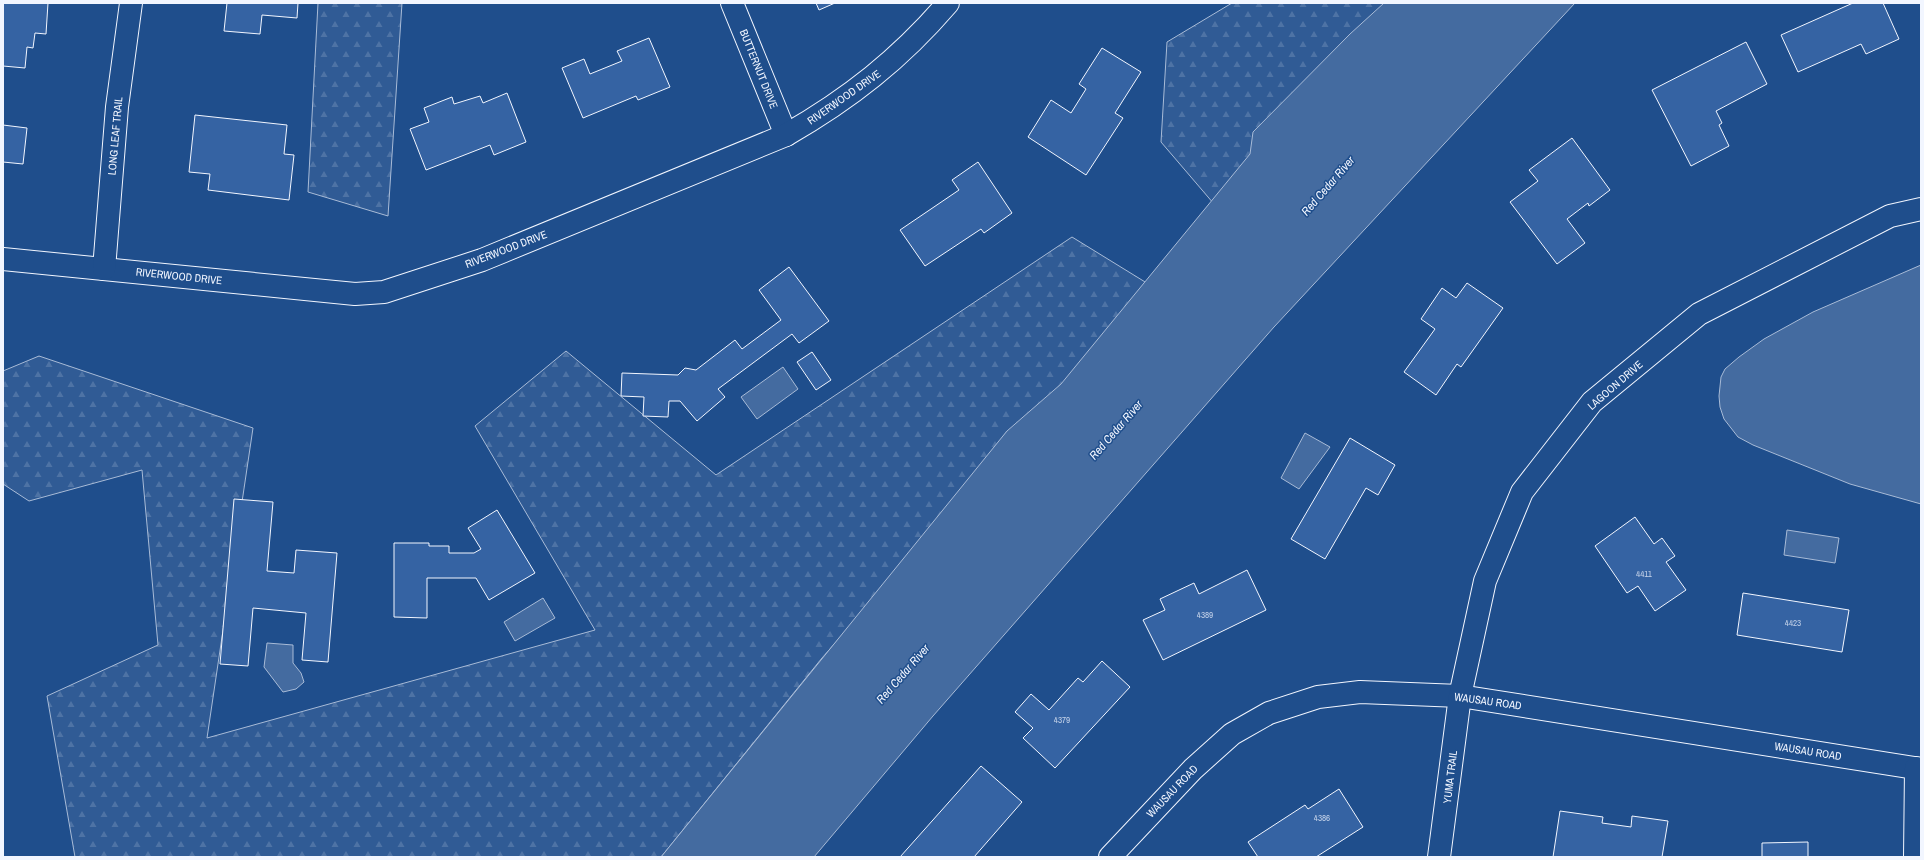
<svg xmlns="http://www.w3.org/2000/svg" width="1924" height="860" viewBox="0 0 1924 860" font-family="'Archivo Narrow',sans-serif">
	<style>
		.forest { fill: url(#forest-firs); stroke: #a8bbd7 }
		.water { fill: #446ba0; stroke: #a8bbd7 }
		.building { fill: #3563a3; stroke: #f2f6ff }
		.lines { fill: none; stroke-linecap: round; stroke-linejoin: round }
		.minor-casing { stroke: #f2f6ff; stroke-width: 24 }
		.minor { stroke: #1f4e8c; stroke-width: 22 }
		.labels { text-anchor: middle; dominant-baseline: central; stroke-width: 3; stroke-linejoin: round; paint-order: stroke }
		.number-label { font-size: 9px; fill: #c3d1e8 }
		.street-label { font-size: 11px; fill: #f2f6ff; stroke: #1f4e8c }
		.water-label { font-size: 12px; font-style: italic; fill: #f2f6ff; stroke: #1f4e8c }
	</style>
	<defs>
		<pattern id="forest-firs" width="22" height="20" patternUnits="userSpaceOnUse"><rect width="22" height="20" fill="#305b95"/><path d="M5 1l3.5 6h-7zM16 11l3.5 6h-7z" fill="#4e73a5"/></pattern>
	</defs>
	<rect width="100%" height="100%" fill="#1f4e8c"/>
	<g class="forest">
		<polygon points="318,3 402,3 388,216 308,192"/>
		<polygon points="1232,3 1402,3 1220,211 1161,142 1167,42"/>
		<polygon points="1072,237 1150,285 822,658 661,857 75,857 47,696 158,645 142,470 29,501 3,484 3,371 39,356 253,428 207,738 595,630 475,426 566,351 716,475"/>
	</g>
	<g class="water">
		<polygon points="1384,3 1575,3 1274,327 933,716 814,857 661,857 1007,431 1061,384 1250,154 1253,132 1350,34"/>
		<polygon points="1921,265 1921,504 1850,484 1753,445 1738,437 1724,419 1720,407 1719,396 1721,377 1725,369 1739,357 1764,339 1813,312"/>
		<polygon points="783,367 798,389 757,419 741,397"/>
		<polygon points="1305,433 1330,447 1299,489 1281,478"/>
		<polygon points="1787,530 1839,538 1835,563 1784,555"/>
		<polygon points="543,598 555,618 515,641 504,622"/>
		<polygon points="267,643 293,645 293,663 301,673 304,682 296,689 283,692 264,667"/>
	</g>
	<g class="building">
		<polygon points="3,3 48,3 46,34 35,33 33,48 27,47 25,68 3,66"/>
		<polygon points="227,3 298,3 297,18 262,15 260,34 224,31"/>
		<polygon points="816,3 835,3 819,10"/>
		<polygon points="1853,3 1883,3 1899,39 1866,54 1861,44 1798,72 1781,35"/>
		<polygon points="649,38 670,87 638,100 636,96 583,118 562,68 584,59 590,74 622,61 617,51"/>
		<polygon points="1746,42 1767,84 1716,111 1722,123 1719,125 1729,146 1691,166 1652,90"/>
		<polygon points="1102,48 1141,72 1115,113 1123,118 1086,175 1028,137 1051,100 1071,113 1086,89 1079,84"/>
		<polygon points="507,93 526,142 494,155 490,145 426,170 410,129 429,122 424,108 452,97 454,104 480,96 483,103"/>
		<polygon points="195,115 287,125 284,154 294,155 289,200 208,190 210,174 189,172"/>
		<polygon points="3,125 27,128 23,164 3,162"/>
		<polygon points="1572,138 1610,190 1589,206 1588,203 1567,219 1585,243 1557,264 1510,202 1538,181 1529,170"/>
		<polygon points="978,162 1012,213 984,233 981,229 925,266 900,230 959,190 952,180"/>
		<polygon points="789,267 829,321 799,343 792,334 718,389 725,397 697,421 680,401 669,401 668,417 643,416 644,397 621,396 622,373 678,375 685,368 696,370 735,340 742,349 781,320 759,290"/>
		<polygon points="1467,283 1503,308 1461,367 1457,364 1436,395 1404,372 1435,329 1421,319 1442,288 1456,298"/>
		<polygon points="812,352 831,380 816,390 797,362"/>
		<polygon points="1350,438 1395,465 1378,495 1366,488 1325,559 1291,539"/>
		<polygon points="234,499 273,502 267,571 294,573 296,550 337,553 328,662 302,660 306,613 253,608 248,666 220,664"/>
		<polygon points="497,510 535,573 489,600 476,578 427,578 427,618 394,617 394,543 429,543 429,546 449,546 449,553 474,553 481,549 468,528"/>
		<polygon points="1635,517 1654,544 1662,538 1675,556 1666,562 1686,590 1655,611 1638,586 1627,593 1595,546"/>
		<polygon points="1247,570 1266,610 1163,660 1143,620 1165,610 1160,599 1194,583 1199,594"/>
		<polygon points="1743,593 1849,610 1842,652 1737,635"/>
		<polygon points="1102,661 1130,687 1055,768 1023,738 1033,728 1015,712 1031,694 1049,710 1078,678 1083,682"/>
		<polygon points="981,766 1022,802 974,857 900,857"/>
		<polygon points="1339,789 1363,827 1316,857 1258,857 1248,842 1305,805 1308,809"/>
		<polygon points="1560,811 1603,817 1602,823 1631,827 1632,816 1668,821 1662,857 1553,857"/>
		<polygon points="1808,842 1808,857 1762,857 1762,843"/>
	</g>
	<g class="lines">
		<defs>
			<g id="minor">
				<polyline points="732,3 786,135"/>
				<path d="M3,259L355,294L384,292L482,260L786,135C849,99 900,59 948,3"/>
				<polyline points="104,269 117,107 131,3"/>
				<polyline points="1110,857 1193,769 1232,734 1269,713 1318,697 1360,692 1460,696 1921,769"/>
				<polyline points="1439,857 1460,696 1485,581 1522,492 1592,402 1699,314 1890,216 1921,209"/>
				<polyline points="1915,857 1916,768"/>
			</g>
		</defs>
		<use href="#minor" class="minor-casing"/>
		<use href="#minor" class="minor"/>
	</g>
	<g class="labels">
		<g class="number-label">
			<text x="1644" y="574">4411</text>
			<text x="1205" y="615">4389</text>
			<text x="1793" y="623">4423</text>
			<text x="1062" y="720">4379</text>
			<text x="1322" y="818">4386</text>
		</g>
		<g class="street-label">
			<text transform="translate(759 69) rotate(68)">BUTTERNUT DRIVE</text>
			<text transform="translate(844 97) rotate(-35)">RIVERWOOD DRIVE</text>
			<text transform="translate(115 136) rotate(-85)">LONG LEAF TRAIL</text>
			<text transform="translate(506 249) rotate(-21)">RIVERWOOD DRIVE</text>
			<text transform="translate(179 276) rotate(6)">RIVERWOOD DRIVE</text>
			<text transform="translate(1615 385) rotate(-41)">LAGOON DRIVE</text>
			<text transform="translate(1488 701) rotate(8)">WAUSAU ROAD</text>
			<text transform="translate(1808 751) rotate(9)">WAUSAU ROAD</text>
			<text transform="translate(1450 777) rotate(-83)">YUMA TRAIL</text>
			<text transform="translate(1172 791) rotate(-46)">WAUSAU ROAD</text>
		</g>
		<g class="water-label">
			<text transform="translate(1328 186) rotate(-49)">Red Cedar River</text>
			<text transform="translate(1116 430) rotate(-49)">Red Cedar River</text>
			<text transform="translate(903 674) rotate(-49)">Red Cedar River</text>
		</g>
	</g>
	<rect width="1924" height="860" fill="none" stroke="#f2f6ff" stroke-width="8"/>
</svg>
